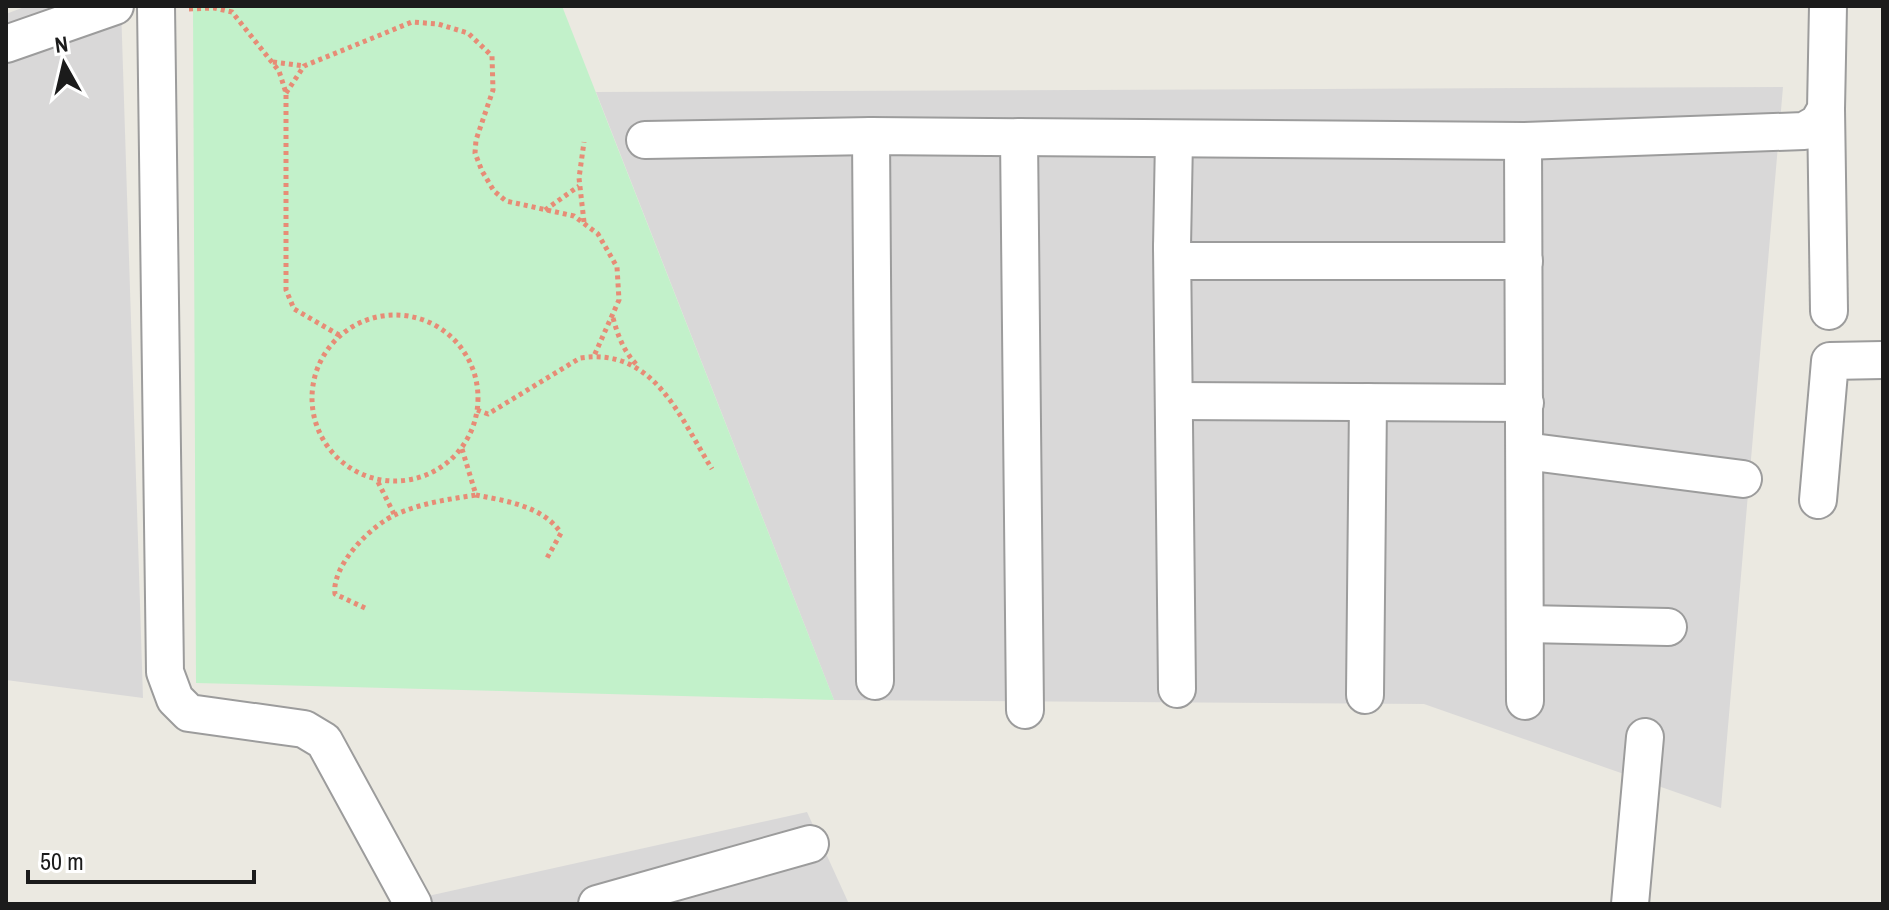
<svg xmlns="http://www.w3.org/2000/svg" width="1889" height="910" viewBox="0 0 1889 910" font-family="'Archivo Narrow',sans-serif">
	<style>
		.residential { fill: #d9d8d8 }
		.park { fill: #c2f1ca }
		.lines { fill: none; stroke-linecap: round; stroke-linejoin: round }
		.minor-casing { stroke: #9c9c9c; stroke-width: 40 }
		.path { stroke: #e78c76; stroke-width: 5; stroke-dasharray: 4 4; stroke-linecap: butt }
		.minor { stroke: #fff; stroke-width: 36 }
	</style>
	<rect width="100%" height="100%" fill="#ebe9e1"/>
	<g class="residential">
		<polygon points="27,6 121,6 143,698 6,680 6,14"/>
		<polygon points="1783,87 1721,808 1424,704 834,700 596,92"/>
		<polygon points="807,812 849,904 392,904"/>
	</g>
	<polygon class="park" points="193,6 562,6 834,700 196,683"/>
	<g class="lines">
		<defs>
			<g id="minor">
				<polyline points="156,6 165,672 175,699 189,713 304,729 324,741 413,904"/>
				<polyline points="6,44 115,6"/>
				<polyline points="1826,109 1829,311"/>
				<polyline points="871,136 875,681"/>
				<polyline points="1019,137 1025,710"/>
				<polyline points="1174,139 1172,247 1175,255 1184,261 1524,261"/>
				<polyline points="645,140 871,136 1523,141 1804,131 1818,123 1826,109 1828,6"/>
				<polyline points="1523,141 1525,701"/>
				<polyline points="1172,247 1177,689"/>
				<polyline points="1174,401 1525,403"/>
				<polyline points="1525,451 1743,479"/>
				<polyline points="1818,500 1830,361 1883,360"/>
				<polyline points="1526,624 1668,627"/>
				<polyline points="1365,695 1368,402"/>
				<polyline points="597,904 810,844"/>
				<polyline points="1630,904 1645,737"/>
			</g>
		</defs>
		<use href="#minor" class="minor-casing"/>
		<g class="path">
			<polyline points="189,9 214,8 232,12 279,71 286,93 286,290 294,309 339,335"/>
			<polyline points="273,62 304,66"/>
			<polyline points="286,93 304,66 412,22 438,24 468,33 492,56 493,90 476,140 475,153 482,171 494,191 506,201 574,216 598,234 617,267 619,300 594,356"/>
			<polyline points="545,210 579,186"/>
			<polyline points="584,222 579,178 584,142"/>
			<circle cx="395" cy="398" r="83"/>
			<path d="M613,318C618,336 624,352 637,365"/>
			<path d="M477,410L488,414L580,358C654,347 679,416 712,469"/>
			<path d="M462,449L476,495C506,501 543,506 561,533L547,558"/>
			<polyline points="378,482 394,514"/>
			<path d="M365,608L335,594C331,566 372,524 397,514C422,503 450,499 476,495"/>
		</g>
		<use href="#minor" class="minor"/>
	</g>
	<rect width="1889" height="910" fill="none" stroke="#1b1b1b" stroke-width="16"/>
	<g transform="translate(64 64) rotate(352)" stroke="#ffffff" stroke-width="6" paint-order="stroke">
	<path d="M0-6L14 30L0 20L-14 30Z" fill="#1b1b1b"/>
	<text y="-12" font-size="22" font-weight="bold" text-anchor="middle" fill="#1b1b1b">N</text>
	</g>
	<path d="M28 870v12h226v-12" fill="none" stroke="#1b1b1b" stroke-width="4"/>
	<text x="40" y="870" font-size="24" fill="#1b1b1b" stroke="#ffffff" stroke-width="6" paint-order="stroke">50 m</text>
</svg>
